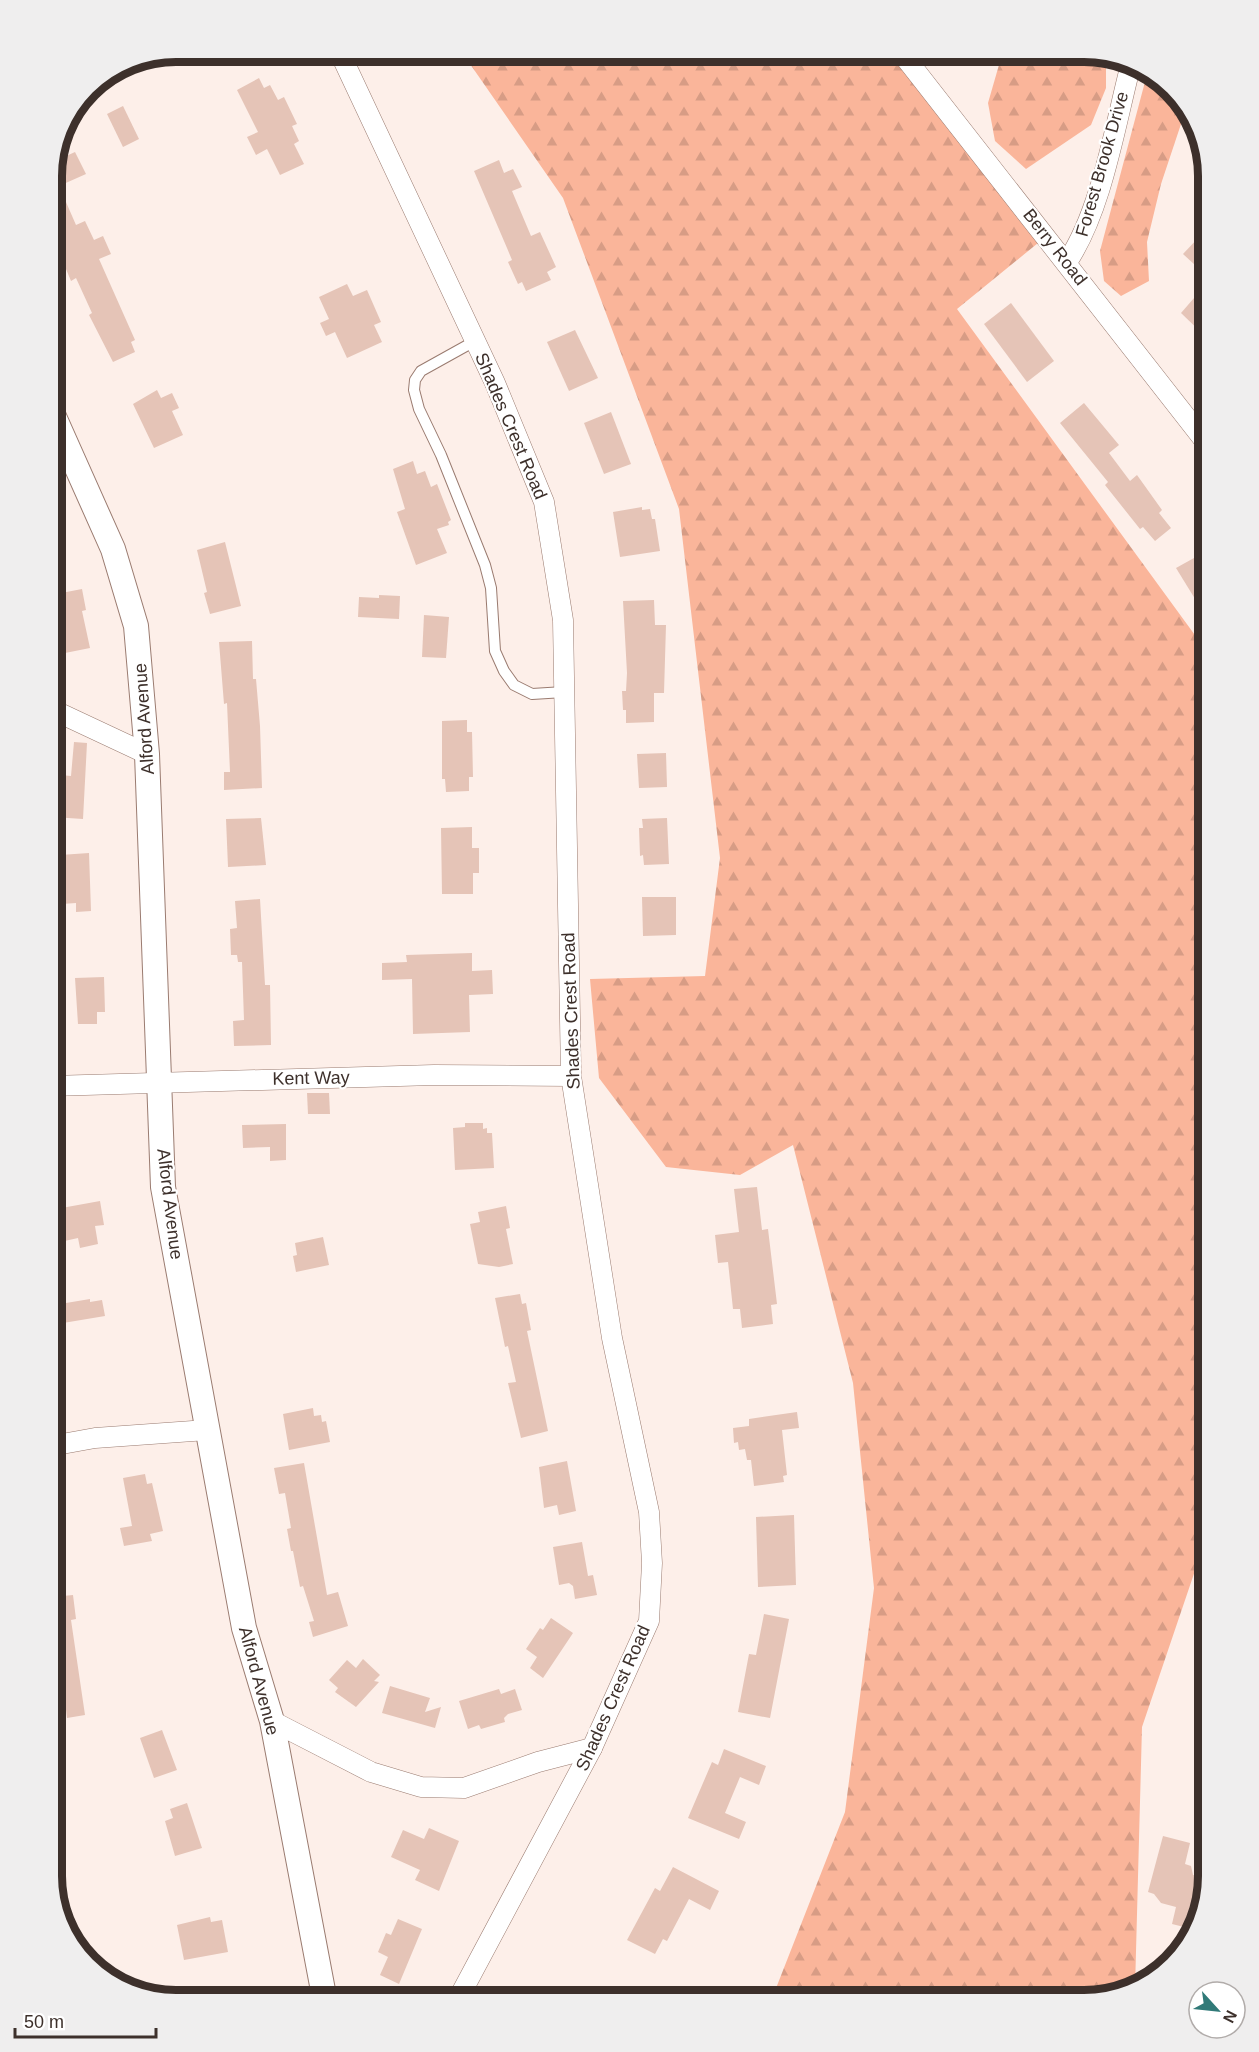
<svg xmlns="http://www.w3.org/2000/svg" width="1259" height="2052" viewBox="0 0 1259 2052" font-family="Helvetica,sans-serif">
	<style>
		.forest { fill: url(#forest-firs) }
		.building { fill: #e5c4b7 }
		.lines { fill: none; stroke-linecap: round; stroke-linejoin: round }
		.service-casing { stroke: #9a7b70; stroke-width: 12 }
		.minor-casing { stroke: #9a7b70; stroke-width: 21 }
		.tertiary-casing { stroke: #9a7b70; stroke-width: 26 }
		.service { stroke: #fff; stroke-width: 10 }
		.minor { stroke: #fff; stroke-width: 20 }
		.tertiary { stroke: #fff; stroke-width: 24 }
		.labels { text-anchor: middle; dominant-baseline: central; stroke-width: 4.5; stroke-linejoin: round; paint-order: stroke }
		.street-label { font-size: 18px; fill: #3d302b; stroke: #fff }
		.rim { fill: none; stroke: #3d302b; stroke-width: 8 }
	</style>
	<defs>
		<pattern id="forest-firs" width="22" height="20" patternUnits="userSpaceOnUse" patternTransform="scale(1.5)"><rect width="22" height="20" fill="#fab59a"/><path d="M5 1l3.5 6h-7zM16 11l3.5 6h-7z" fill="#d79c85"/></pattern>
	</defs>
	<rect width="100%" height="100%" fill="#fdefe9"/>
	<g class="forest">
		<polygon points="461,51 889,51 1038,243 957,309 1208,653 1208,1541 1202,1550 1142,1727 1135,1989 1084,2001 771,2001 845,1812 874,1588 853,1383 793,1145 740,1175 666,1167 599,1078 590,979 705,976 720,858 679,509 563,198"/>
		<polygon points="1003,51 1092,51 1106,56 1106,88 1091,125 1026,169 995,141 988,103"/>
		<polygon points="1155,74 1186,109 1161,184 1147,242 1149,281 1121,296 1104,281 1100,251 1146,78"/>
	</g>
	<g class="building">
		<polygon points="259,78 264,88 270,85 278,100 284,97 297,124 292,126 299,141 294,144 304,164 280,175 267,149 256,155 247,137 258,132 237,90"/>
		<polygon points="123,106 139,139 123,147 107,114"/>
		<polygon points="75,152 86,174 59,186 76,225 85,221 94,240 103,236 111,254 99,259 135,340 131,342 135,352 113,362 89,315 92,313 76,278 71,281 51,233 53,162"/>
		<polygon points="499,160 504,173 513,169 522,187 512,191 531,236 540,232 556,267 547,272 551,280 526,291 522,282 518,284 508,262 512,260 507,248 474,171"/>
		<polygon points="1200,236 1208,243 1208,277 1183,254"/>
		<polygon points="1208,282 1208,339 1181,313"/>
		<polygon points="347,284 353,296 367,290 381,322 374,325 382,342 347,358 335,332 326,336 320,323 329,319 319,297"/>
		<polygon points="1011,303 1054,361 1027,382 984,324"/>
		<polygon points="575,330 598,378 569,391 547,342"/>
		<polygon points="157,390 161,398 172,393 179,408 172,411 183,435 154,448 133,404"/>
		<polygon points="1084,403 1119,445 1109,453 1130,481 1137,475 1162,510 1159,513 1171,528 1155,541 1143,527 1140,529 1105,485 1108,482 1060,423"/>
		<polygon points="611,412 631,464 604,474 584,423"/>
		<polygon points="413,461 417,474 425,471 431,487 437,484 451,520 448,522 449,525 437,529 447,553 416,565 397,512 405,509 393,469"/>
		<polygon points="642,507 642,510 650,509 652,519 655,519 660,551 620,557 613,512"/>
		<polygon points="225,542 241,606 210,614 204,593 207,592 197,550"/>
		<polygon points="1203,553 1208,561 1208,620 1176,568"/>
		<polygon points="82,589 86,610 82,611 90,648 65,653 63,641 59,642 51,595"/>
		<polygon points="379,595 400,596 399,619 358,617 359,597 379,598"/>
		<polygon points="654,600 655,625 666,625 664,693 654,693 654,722 626,723 626,710 623,710 622,691 626,691 627,673 623,601"/>
		<polygon points="424,615 449,617 446,658 422,657"/>
		<polygon points="252,641 253,679 256,679 260,726 262,788 224,790 224,772 230,772 227,703 224,704 219,642"/>
		<polygon points="467,720 467,732 472,732 473,777 469,777 469,791 446,792 445,779 442,779 442,721"/>
		<polygon points="74,742 87,743 83,819 53,817 55,798 59,798 60,775 71,776"/>
		<polygon points="666,753 667,787 639,788 637,754"/>
		<polygon points="261,818 266,865 228,867 226,819"/>
		<polygon points="667,818 669,864 644,865 643,855 640,856 639,828 643,828 642,819"/>
		<polygon points="472,827 472,848 479,848 479,873 473,873 473,894 442,894 441,828"/>
		<polygon points="89,853 91,911 76,912 76,903 62,904 60,855"/>
		<polygon points="642,897 676,897 676,935 643,936"/>
		<polygon points="260,899 265,985 270,985 271,1045 234,1046 233,1021 244,1020 242,962 238,962 237,955 231,955 230,929 237,928 235,901"/>
		<polygon points="472,953 472,971 492,970 493,994 469,995 470,1032 413,1034 412,979 382,980 382,963 407,962 406,955"/>
		<polygon points="104,977 105,1012 97,1012 97,1024 78,1024 75,978"/>
		<polygon points="307,1093 329,1093 330,1114 308,1114"/>
		<polygon points="465,1123 483,1123 483,1129 487,1128 487,1133 492,1133 494,1168 455,1170 453,1128 465,1127"/>
		<polygon points="286,1124 286,1160 270,1161 270,1147 243,1148 242,1125"/>
		<polygon points="757,1187 762,1230 768,1229 777,1304 771,1305 773,1324 742,1328 740,1309 733,1309 728,1262 718,1263 715,1235 739,1232 734,1189"/>
		<polygon points="100,1201 104,1225 95,1226 98,1244 80,1248 78,1238 60,1242 56,1209"/>
		<polygon points="506,1206 510,1228 506,1229 513,1264 499,1267 478,1264 470,1224 480,1222 478,1212"/>
		<polygon points="323,1237 329,1265 296,1272 293,1256 297,1255 295,1243"/>
		<polygon points="520,1294 522,1304 526,1303 531,1330 527,1331 548,1431 521,1438 508,1383 516,1382 508,1346 505,1347 495,1298"/>
		<polygon points="65,1297 66,1303 90,1299 90,1302 102,1300 105,1316 51,1325 51,1300"/>
		<polygon points="313,1408 314,1416 321,1415 322,1422 326,1421 330,1442 289,1450 283,1414"/>
		<polygon points="797,1412 799,1428 782,1430 787,1475 783,1476 784,1482 754,1486 751,1460 747,1460 745,1449 739,1450 738,1442 734,1443 733,1428 749,1426 749,1419"/>
		<polygon points="567,1461 576,1511 559,1515 557,1505 544,1508 539,1467"/>
		<polygon points="304,1463 327,1595 338,1592 348,1626 313,1637 309,1622 314,1621 303,1586 300,1587 293,1551 291,1551 287,1529 291,1528 285,1493 279,1494 274,1468"/>
		<polygon points="145,1474 147,1484 152,1483 163,1531 150,1534 152,1541 124,1546 120,1528 132,1526 123,1478"/>
		<polygon points="794,1515 796,1585 758,1587 756,1517"/>
		<polygon points="582,1542 588,1576 593,1575 597,1595 575,1599 573,1586 569,1583 559,1585 553,1547"/>
		<polygon points="73,1595 76,1619 71,1620 85,1715 67,1718 53,1597"/>
		<polygon points="764,1614 789,1619 770,1718 738,1712 749,1654 756,1655"/>
		<polygon points="551,1618 573,1633 543,1678 530,1668 537,1657 526,1649 540,1628 543,1630"/>
		<polygon points="363,1659 380,1675 374,1681 379,1682 356,1707 335,1692 338,1688 329,1680 347,1660 356,1668"/>
		<polygon points="390,1686 430,1698 425,1712 441,1707 435,1728 382,1713"/>
		<polygon points="499,1689 501,1694 515,1689 522,1710 508,1714 504,1718 505,1722 481,1729 479,1725 468,1729 459,1701"/>
		<polygon points="162,1730 177,1770 154,1778 140,1738"/>
		<polygon points="724,1749 766,1766 759,1785 740,1777 725,1813 746,1822 739,1839 688,1818 712,1762 718,1765"/>
		<polygon points="187,1803 202,1848 175,1856 165,1821 173,1818 170,1809"/>
		<polygon points="429,1828 459,1841 439,1891 415,1880 420,1870 391,1857 403,1830 424,1839"/>
		<polygon points="1163,1836 1190,1843 1185,1864 1191,1866 1193,1875 1203,1877 1201,1887 1205,1888 1192,1929 1172,1924 1176,1907 1161,1903 1154,1894 1148,1892"/>
		<polygon points="673,1867 719,1891 710,1910 689,1899 667,1941 663,1939 655,1954 627,1940 655,1888 660,1891"/>
		<polygon points="210,1917 211,1922 222,1920 228,1952 184,1960 177,1925"/>
		<polygon points="398,1919 422,1929 399,1984 380,1975 388,1957 378,1952 386,1933 391,1935"/>
	</g>
	<g class="lines">
		<defs>
			<polyline id="service" points="475,341 421,371 415,380 414,390 419,409 441,455 485,565 491,588 495,651 504,671 514,685 532,694 564,692"/>
			<g id="minor">
				<polyline points="339,51 495,383 544,502 563,620 571,1076 612,1338 649,1512 652,1563 649,1621 592,1748 457,2001"/>
				<polyline points="900,51 1208,445"/>
				<path d="M1067,262C1102,210 1115,125 1131,64"/>
				<polyline points="51,709 147,754"/>
				<polyline points="51,1086 434,1075 571,1076"/>
				<polyline points="51,1446 95,1438 207,1430"/>
				<polyline points="272,1721 371,1772 421,1787 464,1788 538,1762 592,1748"/>
			</g>
			<polyline id="tertiary" points="51,410 113,549 136,626 147,754 163,1187 244,1628 272,1721 325,2001"/>
		</defs>
		<use href="#service" class="service-casing"/>
		<use href="#minor" class="minor-casing"/>
		<use href="#tertiary" class="tertiary-casing"/>
		<use href="#service" class="service"/>
		<use href="#minor" class="minor"/>
		<use href="#tertiary" class="tertiary"/>
	</g>
	<g class="labels">
		<g class="street-label">
			<text transform="translate(1102 164) rotate(-74)">Forest Brook Drive</text>
			<text transform="translate(1055 247) rotate(52)">Berry Road</text>
			<text transform="translate(511 426) rotate(67)">Shades Crest Road</text>
			<text transform="translate(144 719) rotate(-94)">Alford Avenue</text>
			<text transform="translate(571 1011) rotate(-92)">Shades Crest Road</text>
			<text transform="translate(311 1078) rotate(-1)">Kent Way</text>
			<text transform="translate(170 1204) rotate(83)">Alford Avenue</text>
			<text transform="translate(259 1681) rotate(75)">Alford Avenue</text>
			<text transform="translate(613 1698) rotate(-66)">Shades Crest Road</text>
		</g>
	</g>
	<path d="M0 0H1259V2052H0ZM176 62H1084A114 114 0 0 1 1198 176V1876A114 114 0 0 1 1084 1990H176A114 114 0 0 1 62 1876V176A114 114 0 0 1 176 62Z" fill="#efeeee" fill-rule="evenodd"/>
	<path class="rim" d="M176 62H1084A114 114 0 0 1 1198 176V1876A114 114 0 0 1 1084 1990H176A114 114 0 0 1 62 1876V176A114 114 0 0 1 176 62Z"/>
	<g transform="translate(1217 2010) rotate(117)"><circle r="28" fill="#ffffff" stroke="#b1acaa" stroke-width="1.5"/>
	<path d="M0-4.5L10 22L0 15L-10 22Z" fill="#317a78"/>
	<text y="-9" font-size="16" font-weight="bold" text-anchor="middle" fill="#3d302b">N</text>
	</g>
	<path d="M15 2028v9h141v-9" fill="none" stroke="#3d302b" stroke-width="3"/>
	<text x="24" y="2028" font-size="18" fill="#3d302b" stroke="#ffffff" stroke-width="4.5" paint-order="stroke">50 m</text>
</svg>
